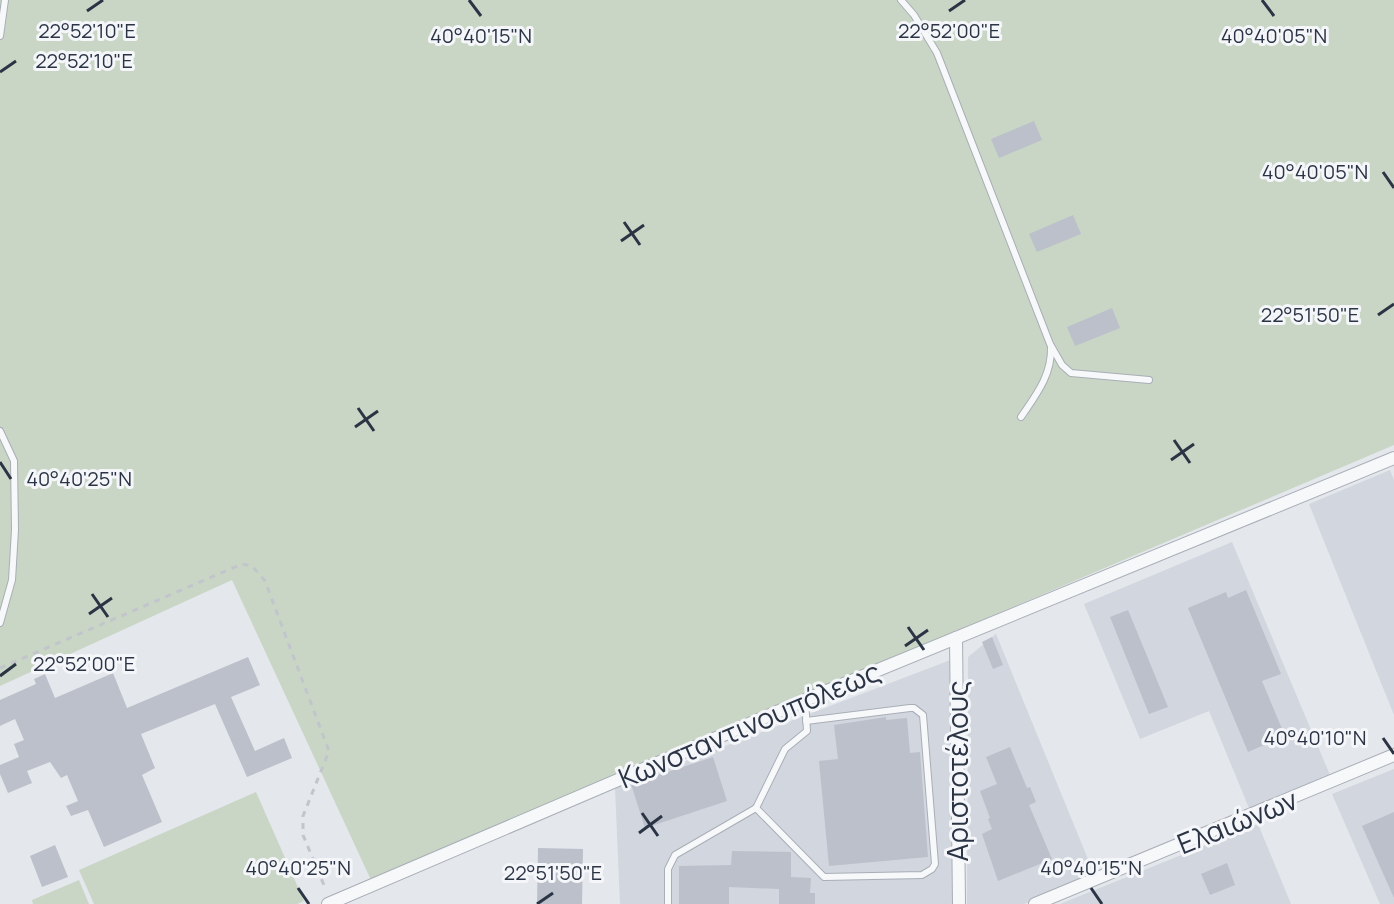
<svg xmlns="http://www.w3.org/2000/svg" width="1394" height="904" viewBox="0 0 1394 904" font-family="Manrope,sans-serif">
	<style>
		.built { fill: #d2d6de }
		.green { fill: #c9d6c5 }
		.building { fill: #bbc0ca }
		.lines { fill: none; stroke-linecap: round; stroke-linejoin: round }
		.service-casing { stroke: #a9aeb7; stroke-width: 8 }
		.minor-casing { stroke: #a9aeb7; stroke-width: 14 }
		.path { stroke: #c2c5cb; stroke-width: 3; stroke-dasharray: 6 6; stroke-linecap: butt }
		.service { stroke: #f7f8fa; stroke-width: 6 }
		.minor { stroke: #f7f8fa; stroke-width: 12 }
		.ticks { fill: none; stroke: #2b3445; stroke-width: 3 }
		.labels { text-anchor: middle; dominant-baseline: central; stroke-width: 6; stroke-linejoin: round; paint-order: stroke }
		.street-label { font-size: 28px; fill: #2b3445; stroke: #f4f6f9 }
		.ticks-label { font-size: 20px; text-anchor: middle; fill: #2b3445; stroke: #f4f6f9; stroke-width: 6; stroke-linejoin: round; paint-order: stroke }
	</style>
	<rect width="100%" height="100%" fill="#e4e7ec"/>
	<g class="built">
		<polygon points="1390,470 1394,480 1394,715 1309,504"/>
		<polygon points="1232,542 1330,775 1249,808 1209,711 1140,739 1084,604"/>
		<polygon points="996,634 1092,869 1084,873 1086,879 1024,904 967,904 968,657"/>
		<polygon points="961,656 959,904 620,904 615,788"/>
		<polygon points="1394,769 1394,904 1380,904 1332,794"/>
		<polygon points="1258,824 1291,904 1060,904"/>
	</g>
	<g class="green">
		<polygon points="0,0 1394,0 1394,445 371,880 232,580 0,686"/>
		<polygon points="256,792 304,901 297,904 94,904 79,870"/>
		<polygon points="79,880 89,904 33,904 32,900"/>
	</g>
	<g class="building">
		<polygon points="1034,121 1042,140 999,158 991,139"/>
		<polygon points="1073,215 1081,234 1037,252 1029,234"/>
		<polygon points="1112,308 1120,328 1075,346 1067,327"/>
		<polygon points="1246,590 1281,674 1262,681 1285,736 1248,752 1188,608 1226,592 1228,598"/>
		<polygon points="1128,610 1168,707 1149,714 1110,617"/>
		<polygon points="992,637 1003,665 993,669 982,642"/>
		<polygon points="248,657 260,685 231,697 255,751 284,738 292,758 247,777 215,704 141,734 155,768 142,775 162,822 104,847 88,810 71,816 66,806 78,801 67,775 61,778 50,762 27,771 32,783 8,793 0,774 0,765 19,757 14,744 24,740 15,719 0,726 0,700 36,684 34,679 45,674 55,698 113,673 127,708"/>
		<polygon points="886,717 886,720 907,718 910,753 920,752 928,857 829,866 819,761 838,759 834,725"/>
		<polygon points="1010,747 1027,788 1030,787 1036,802 1029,805 1052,859 998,881 982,834 992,829 988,819 990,818 980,791 997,784 986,757"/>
		<polygon points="713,757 727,801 645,828 631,784"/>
		<polygon points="1394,812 1394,898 1362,826"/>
		<polygon points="55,845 68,877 42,887 30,856"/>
		<polygon points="538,848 583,849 582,904 537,904"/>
		<polygon points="732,851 791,852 791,877 811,878 810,893 815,893 815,904 779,904 779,889 729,887 729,904 679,904 679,866 731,865"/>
		<polygon points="1227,863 1235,885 1210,895 1201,874"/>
	</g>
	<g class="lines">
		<defs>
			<g id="service">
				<polyline points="901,0 914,15 937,53 1050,344 1062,365 1071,373 1149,380"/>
				<polyline points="0,36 5,0"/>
				<path d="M1021,417C1036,395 1052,375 1051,347"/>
				<polyline points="0,431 14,461 15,530 12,580 0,623"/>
				<polyline points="756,808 824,877 922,875 932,869 935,864 923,715 914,708 910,708 806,721"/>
				<polyline points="668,904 668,869 675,855 756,808 785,749 807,731 805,700"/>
			</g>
			<g id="minor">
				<polyline points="956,638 959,904"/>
				<polyline points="328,904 805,700 1394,458"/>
				<polyline points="1035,904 1394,755"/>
			</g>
		</defs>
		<use href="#service" class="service-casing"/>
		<use href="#minor" class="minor-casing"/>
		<polyline class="path" points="0,668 242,564 252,566 265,581 329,751 303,816 303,835 326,890"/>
		<use href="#service" class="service"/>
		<use href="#minor" class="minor"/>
	</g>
	<path class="ticks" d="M469,0L481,16M1262,0L1274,16M87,11L103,0M949,11L965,0M0,72L16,61M1383,172L1394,188M624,222L640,245M621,241L644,225M1378,315L1394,304M358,408L374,431M355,427L378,411M1174,440L1190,463M1171,460L1194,444M0,462L11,479M92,594L108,617M89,614L112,598M908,627L924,650M905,646L928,630M0,676L16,664M1383,738L1394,754M642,813L658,836M639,833L662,816M298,888L309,904M1091,888L1102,904M537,904L553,893"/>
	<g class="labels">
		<g class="street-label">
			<text transform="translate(749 724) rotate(-23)">Κωνσταντινουπόλεως</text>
			<text transform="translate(957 771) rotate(-90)">Αριστοτέλους</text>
			<text transform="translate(1237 821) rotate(-22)">Ελαιώνων</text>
		</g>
	</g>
	<g class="ticks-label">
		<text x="87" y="38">22°52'10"E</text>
		<text x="949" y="38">22°52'00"E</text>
		<text x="481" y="43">40°40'15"N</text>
		<text x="1274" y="43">40°40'05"N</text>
		<text x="84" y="68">22°52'10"E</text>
		<text x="1315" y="179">40°40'05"N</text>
		<text x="1310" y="322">22°51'50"E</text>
		<text x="79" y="486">40°40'25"N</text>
		<text x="84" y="671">22°52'00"E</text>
		<text x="1315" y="745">40°40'10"N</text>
		<text x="298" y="875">40°40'25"N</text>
		<text x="1091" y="875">40°40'15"N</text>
		<text x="553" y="880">22°51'50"E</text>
	</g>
</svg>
